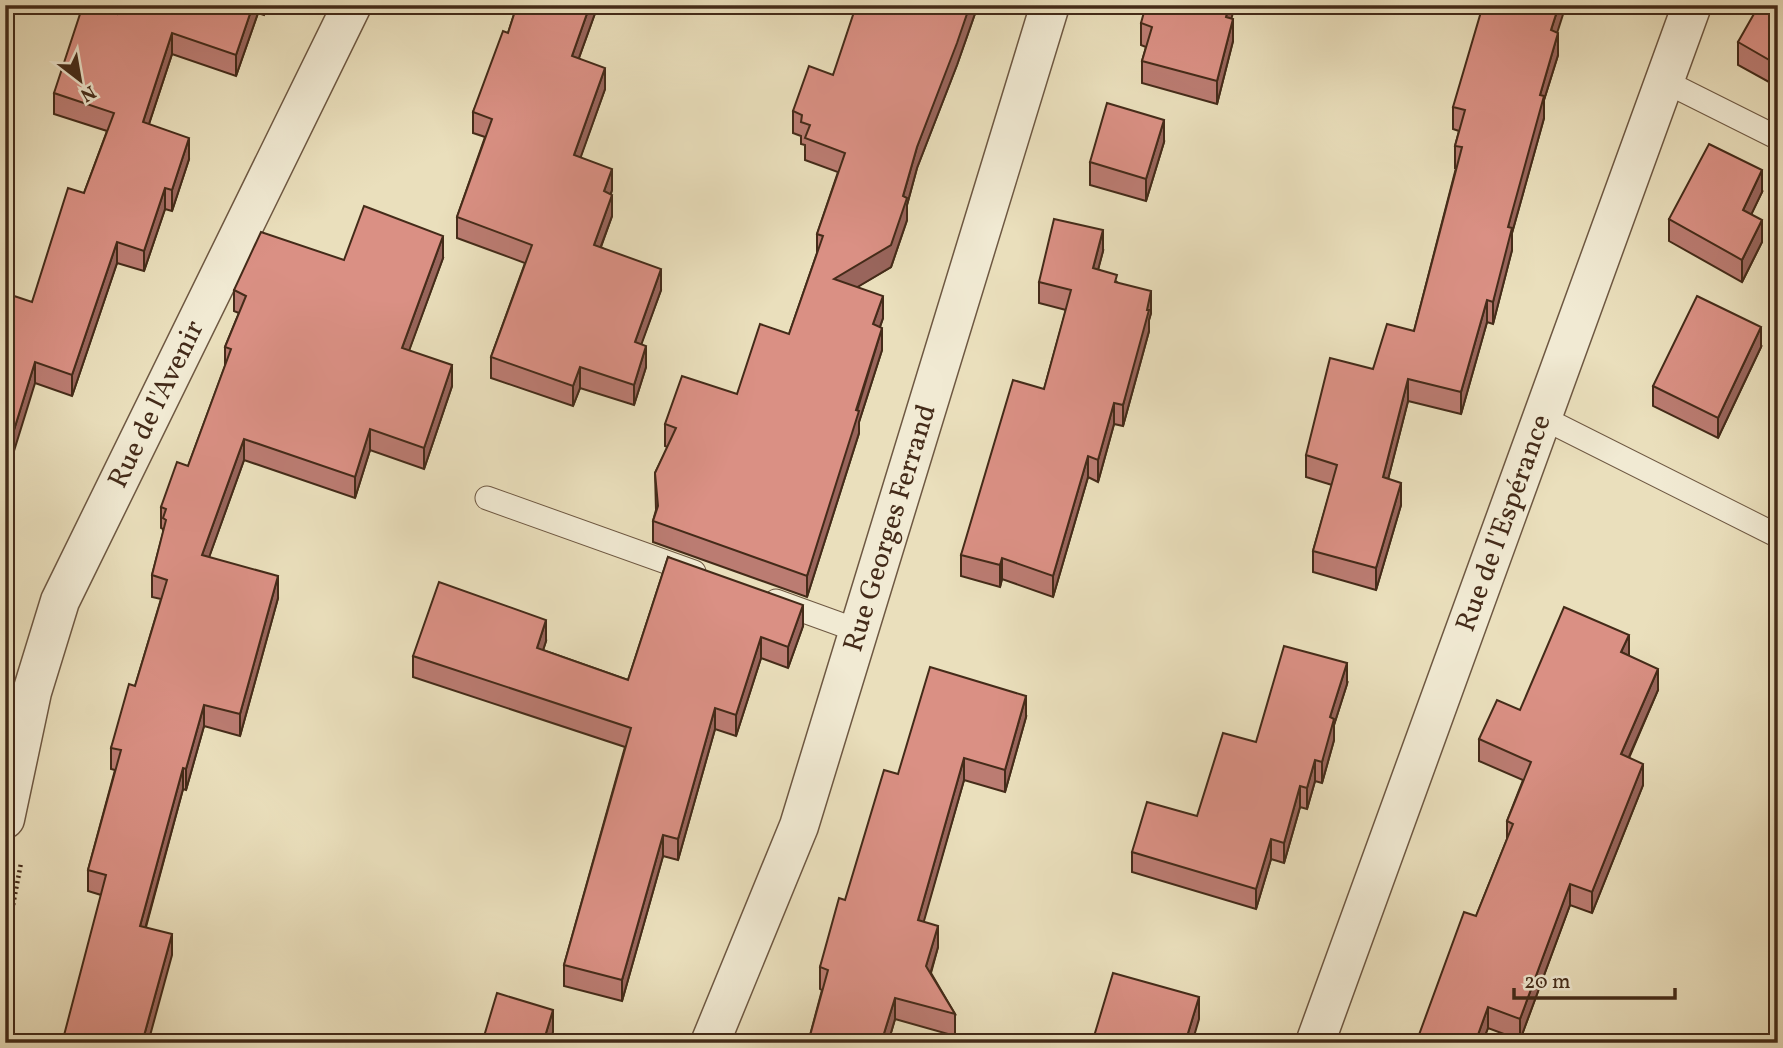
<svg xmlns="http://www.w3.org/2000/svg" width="1783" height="1048" viewBox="0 0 1783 1048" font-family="Vollkorn,serif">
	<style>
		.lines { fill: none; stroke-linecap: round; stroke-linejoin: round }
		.lane-casing { stroke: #6e5842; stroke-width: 25 }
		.street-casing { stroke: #6e5842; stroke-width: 41 }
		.path { stroke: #442b19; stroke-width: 4.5; stroke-dasharray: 2 3.5; stroke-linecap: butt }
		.lane { stroke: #f1ead3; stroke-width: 23 }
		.street { stroke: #f1ead3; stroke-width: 38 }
		.wall { fill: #bb7c72; stroke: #442b19; stroke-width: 2 }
		.shaded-wall { fill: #99655c; stroke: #442b19; stroke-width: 2 }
		.building { fill: #da9084; stroke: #442b19; stroke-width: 2 }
		.labels { text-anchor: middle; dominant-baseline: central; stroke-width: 5; stroke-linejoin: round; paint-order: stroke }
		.street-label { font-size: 28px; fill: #442b19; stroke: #f1ead3 }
	</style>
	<rect width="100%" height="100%" fill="#eadfbc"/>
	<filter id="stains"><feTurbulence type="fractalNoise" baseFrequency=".00286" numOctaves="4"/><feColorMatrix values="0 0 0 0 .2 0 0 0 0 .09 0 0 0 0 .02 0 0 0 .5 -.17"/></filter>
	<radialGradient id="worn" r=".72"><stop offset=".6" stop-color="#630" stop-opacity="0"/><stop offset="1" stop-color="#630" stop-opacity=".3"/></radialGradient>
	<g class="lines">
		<defs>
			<g id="lane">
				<polyline points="1666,82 1778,138"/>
				<polyline points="1543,418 1778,536"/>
				<polyline points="487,498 694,572"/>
				<polyline points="776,601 859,631"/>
			</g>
			<g id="street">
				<path id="s1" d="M5,819L32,692L60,601L352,5"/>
				<path id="s2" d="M710,1043L799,826L1050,5"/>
				<path id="s3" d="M1315,1043L1692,5"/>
			</g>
		</defs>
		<use href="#lane" class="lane-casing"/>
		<use href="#street" class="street-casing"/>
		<polyline class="path" points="5,948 21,863"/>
		<use href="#lane" class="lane"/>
		<use href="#street" class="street"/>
	</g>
	<g class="wall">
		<polygon points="120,5 268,5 264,15 258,13 236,76 172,54 149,124 189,159 172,211 165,209 144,271 117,263 72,396 35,383 32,302 84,193 107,131 54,114 54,93 117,14"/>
		<polygon points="517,5 598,5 579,58 605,89 580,158 612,190 611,194 612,216 601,247 661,290 641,344 646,367 634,405 580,388 573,406 491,378 491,357 525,263 457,238 457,217 485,137 473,133 473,112 508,33"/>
		<polygon points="867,5 978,5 957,65 917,168 907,205 907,220 891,267 857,287 883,318 880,327 882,350 859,422 859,433 807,597 653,542 653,521 656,510 655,473 668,447 665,446 665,424 737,394 789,334 817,253 817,234 838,172 805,160 805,145 801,144 801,136 793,133 793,111 833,75"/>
		<polygon points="1778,5 1778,87 1738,65 1738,42"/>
		<polygon points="1232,19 1233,41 1217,104 1142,83 1142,61 1146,47 1141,45 1141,23"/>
		<polygon points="1557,33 1558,55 1544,100 1544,118 1512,233 1512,250 1493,324 1487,322 1461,414 1408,401 1388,479 1401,505 1376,590 1313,572 1313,551 1332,485 1306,477 1306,455 1373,369 1414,331 1456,168 1455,168 1455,146 1459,131 1453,129 1453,107"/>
		<polygon points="1164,142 1146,201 1090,185 1090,162"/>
		<polygon points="1762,192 1751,214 1762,242 1742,282 1669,241 1669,219"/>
		<polygon points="1103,251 1098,269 1117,282 1151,313 1149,320 1149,331 1123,426 1114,424 1098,482 1088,477 1053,597 1002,579 1000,587 961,576 961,555 1044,389 1066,310 1039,303 1039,282"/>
		<polygon points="443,258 409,350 452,386 424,469 370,450 355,498 244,460 209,557 278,598 240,736 204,726 186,790 183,789 146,927 172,955 101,895 88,891 88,870 115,770 111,769 111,748 135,686 161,599 152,597 152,575 163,533 163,529 161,528 161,507 188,466 225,366 225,347 239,313 234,311 234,290 344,260"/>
		<polygon points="1761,347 1718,438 1653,406 1653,386"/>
		<polygon points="668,557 803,626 788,668 761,658 736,736 715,729 678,860 663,856 622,1001 564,986 564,965 625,747 413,677 413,656 546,641 543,650 628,680"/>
		<polygon points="1629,656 1658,690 1629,758 1643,785 1592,913 1570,905 1520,1040 1488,1028 1482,1043 1416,1043 1476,916 1507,839 1507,821 1523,780 1479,761 1479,739 1520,710"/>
		<polygon points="1347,684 1334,725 1334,740 1322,783 1315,781 1307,809 1300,807 1284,863 1271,859 1256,909 1132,872 1132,852 1197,816"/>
		<polygon points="1026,717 1005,792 964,780 923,922 938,947 931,973 955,1014 955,1036 895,1019 888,1043 808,1043 822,990 820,989 820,967 898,774"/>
	</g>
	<g class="shaded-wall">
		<polygon points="253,5 258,5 258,13 236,76 236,55"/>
		<polygon points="264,5 268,5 264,15"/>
		<polygon points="590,5 598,5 572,77 572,56"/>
		<polygon points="970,5 978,5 957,65 917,168 907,205 907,220 891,267 834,301 834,279 903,196 917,147"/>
		<polygon points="1229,5 1235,5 1226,39 1226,17"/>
		<polygon points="1559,5 1566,5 1551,52 1551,30"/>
		<polygon points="1233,19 1233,41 1217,104 1217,81"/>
		<polygon points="172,33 172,54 143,142 143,122"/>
		<polygon points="1558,33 1558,55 1544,100 1544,118 1512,233 1512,250 1493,324 1493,302 1508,227 1540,95"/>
		<polygon points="605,68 605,89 574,176 574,155"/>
		<polygon points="1164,120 1164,142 1146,201 1146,179"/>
		<polygon points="189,138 189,159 172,211 172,190"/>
		<polygon points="612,169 612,190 604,212 604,191"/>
		<polygon points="1762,170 1762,192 1743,232 1743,210"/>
		<polygon points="165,188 165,209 144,271 144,251"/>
		<polygon points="612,195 612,216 594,265 594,245"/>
		<polygon points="1762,220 1762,242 1742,282 1742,260"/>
		<polygon points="1103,230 1103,251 1093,289 1093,268"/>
		<polygon points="443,236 443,258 402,370 402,348"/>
		<polygon points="117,242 117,263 72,396 72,375"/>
		<polygon points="661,269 661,290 635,362 635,342"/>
		<polygon points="1151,291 1151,313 1149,320 1149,331 1123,426 1123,405"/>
		<polygon points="883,296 883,318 873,346 873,324"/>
		<polygon points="1487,300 1487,322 1461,414 1461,392"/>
		<polygon points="1761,327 1761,347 1718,438 1718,418"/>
		<polygon points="882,328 882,350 859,422 859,433 807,597 807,576"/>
		<polygon points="646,346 646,367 634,405 634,385"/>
		<polygon points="35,362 35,383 5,480 5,459"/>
		<polygon points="452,365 452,386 424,469 424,448"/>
		<polygon points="580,367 580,388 573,406 573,386"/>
		<polygon points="1408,379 1408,401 1383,499 1383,477"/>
		<polygon points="1114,403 1114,424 1098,482 1098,460"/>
		<polygon points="370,429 370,450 355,498 355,477"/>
		<polygon points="244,439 244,460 202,577 202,555"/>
		<polygon points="1088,456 1088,477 1053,597 1053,576"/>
		<polygon points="1401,483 1401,505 1376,590 1376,568"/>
		<polygon points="1002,558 1002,579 1000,587 1000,565"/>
		<polygon points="278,576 278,598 240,736 240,714"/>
		<polygon points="803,605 803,626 788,668 788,647"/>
		<polygon points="546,620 546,641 537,669 537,648"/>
		<polygon points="1629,635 1629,656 1621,652"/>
		<polygon points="761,637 761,658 736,736 736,715"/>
		<polygon points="1347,663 1347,684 1334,725 1334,740 1322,783 1322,762 1330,717"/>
		<polygon points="1658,669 1658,690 1621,775 1621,754"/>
		<polygon points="1026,696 1026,717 1005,792 1005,770"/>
		<polygon points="204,705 204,726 186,790 186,769"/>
		<polygon points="715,708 715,729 678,860 678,839"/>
		<polygon points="964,758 964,780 918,942 918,920"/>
		<polygon points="1315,760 1315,781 1307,809 1307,788"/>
		<polygon points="1643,764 1643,785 1592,913 1592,892"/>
		<polygon points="183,768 183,789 140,947 140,926"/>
		<polygon points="1300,786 1300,807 1284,863 1284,843"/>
		<polygon points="663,835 663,856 622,1001 622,980"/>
		<polygon points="1271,839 1271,859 1256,909 1256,889"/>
		<polygon points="1570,884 1570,905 1520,1040 1520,1019"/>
		<polygon points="938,926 938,947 926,988 926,966"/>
		<polygon points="172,934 172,955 148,1043 142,1043"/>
		<polygon points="1199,997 1199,1019 1192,1043 1185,1043"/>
		<polygon points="895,998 895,1019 888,1043 881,1043"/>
		<polygon points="1488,1007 1488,1028 1482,1043 1475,1043"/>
		<polygon points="553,1010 553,1032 550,1043 543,1043"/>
	</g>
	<g class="building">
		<polygon points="83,5 92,5 117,14 120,5 253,5 236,55 172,33 143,122 189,138 172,190 165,188 144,251 117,242 72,375 35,362 5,459 5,293 32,302 68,188 84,193 114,113 54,93"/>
		<polygon points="517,5 590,5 572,56 605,68 574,155 612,169 604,191 612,195 594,245 661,269 635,342 646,346 634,385 580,367 573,386 491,357 532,245 457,217 492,119 473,112 503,31 508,33"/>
		<polygon points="867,5 970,5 957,43 917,147 903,196 907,198 891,245 834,279 883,296 873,324 882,328 856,410 859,411 807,576 653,521 658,506 655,473 676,428 665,424 682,376 737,394 760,324 789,334 823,236 817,234 845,153 805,138 810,125 801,122 802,115 793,111 809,66 833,75 855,9 865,12"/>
		<polygon points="1146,5 1229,5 1226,17 1233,19 1217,81 1142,61 1152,27 1141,23"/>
		<polygon points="1483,5 1559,5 1551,30 1558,33 1540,95 1544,96 1508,227 1512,228 1493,302 1487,300 1461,392 1408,379 1383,477 1401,483 1376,568 1313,551 1337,465 1306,455 1330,358 1373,369 1387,324 1414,331 1462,147 1455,146 1465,110 1453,107"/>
		<polygon points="1759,5 1778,5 1778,65 1738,42"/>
		<polygon points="1107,103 1164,120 1146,179 1090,162"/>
		<polygon points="1709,144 1762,170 1743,210 1762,220 1742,260 1669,219"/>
		<polygon points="364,206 443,236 402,348 452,365 424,448 370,429 355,477 244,439 202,555 278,576 240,714 204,705 186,769 183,768 140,926 172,934 142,1043 62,1043 106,875 88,870 121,750 111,748 129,684 135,686 167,580 152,575 166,520 163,518 166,509 161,507 177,462 188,466 231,349 225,347 246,296 234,290 261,232 344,260"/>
		<polygon points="1054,219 1103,230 1093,268 1117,275 1115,282 1151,291 1147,310 1149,310 1123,405 1114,403 1098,460 1088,456 1053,576 1002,558 1000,565 961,555 1013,380 1044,389 1071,290 1039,282"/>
		<polygon points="1697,296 1761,327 1718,418 1653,386"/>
		<polygon points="668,557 803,605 788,647 761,637 736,715 715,708 678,839 663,835 622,980 564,965 631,728 413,656 439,582 546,620 537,648 628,680"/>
		<polygon points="1564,607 1629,635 1621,652 1658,669 1621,754 1643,764 1592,892 1570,884 1520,1019 1488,1007 1475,1043 1416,1043 1464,912 1476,916 1513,824 1507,821 1531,762 1479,739 1497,700 1520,710"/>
		<polygon points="1284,646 1347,663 1330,717 1334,719 1322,762 1315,760 1307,788 1300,786 1284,843 1271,839 1256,889 1132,852 1147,802 1197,816 1223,733 1256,742"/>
		<polygon points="930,667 1026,696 1005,770 964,758 918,920 938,926 926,966 955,1014 895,998 881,1043 808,1043 828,970 820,967 839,898 845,900 884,770 898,774"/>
		<polygon points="1113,973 1199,997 1185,1043 1092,1043"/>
		<polygon points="497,993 553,1010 543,1043 482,1043"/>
	</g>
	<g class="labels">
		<g class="street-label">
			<text stroke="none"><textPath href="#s1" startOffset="444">Rue de l'Avenir</textPath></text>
			<text stroke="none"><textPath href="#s3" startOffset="553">Rue de l'Espérance</textPath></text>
			<text stroke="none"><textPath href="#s2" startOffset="546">Rue Georges Ferrand</textPath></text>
		</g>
	</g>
	<rect width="1783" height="1048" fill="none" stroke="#eadfbc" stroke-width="28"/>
	<rect x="7" y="7" width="1769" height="1034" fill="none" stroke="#442b19" stroke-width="3.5"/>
	<rect x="14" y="14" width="1755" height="1020" fill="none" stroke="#442b19" stroke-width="2"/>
	<g transform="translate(80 80) rotate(149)" stroke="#f1ead3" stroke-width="5" paint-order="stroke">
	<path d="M0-5L12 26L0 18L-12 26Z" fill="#442b19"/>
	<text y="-10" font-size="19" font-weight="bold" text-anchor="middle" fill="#442b19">N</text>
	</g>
	<path d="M1514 988v10h161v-10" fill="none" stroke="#442b19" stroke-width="3.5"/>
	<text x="1524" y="988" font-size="21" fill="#442b19" stroke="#f1ead3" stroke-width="5" paint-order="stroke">20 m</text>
	<rect width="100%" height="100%" filter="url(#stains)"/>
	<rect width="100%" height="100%" fill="url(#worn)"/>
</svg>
